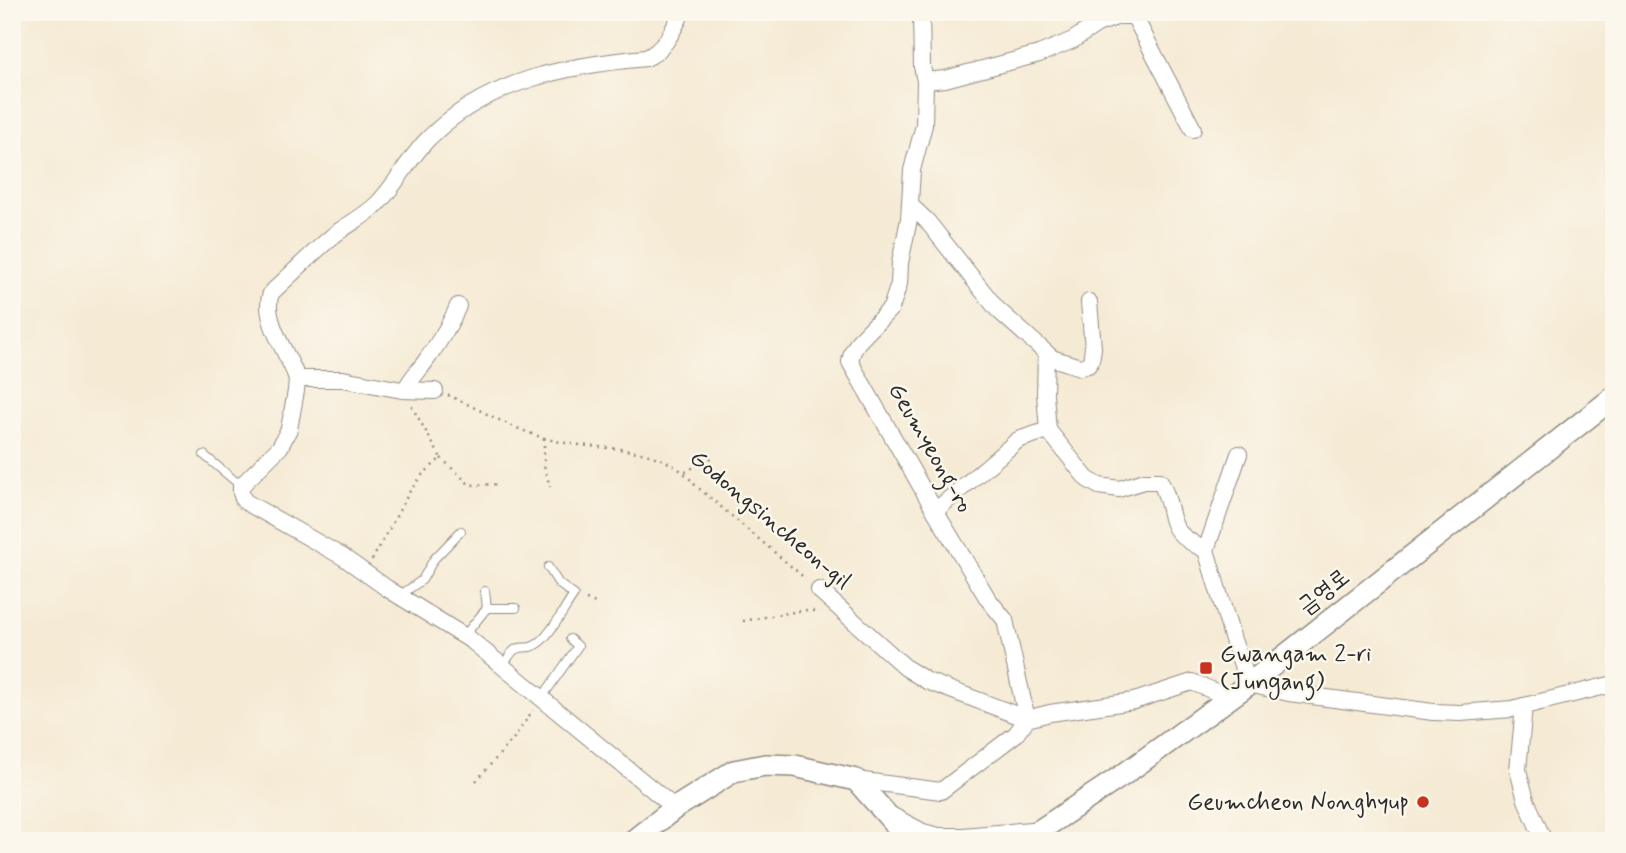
<svg xmlns="http://www.w3.org/2000/svg" width="1626" height="853" viewBox="0 0 1626 853" font-family="Mynerve,'Poor Story',sans-serif">
	<style>
		.lines { fill: none; stroke-linecap: round; stroke-linejoin: round }
		.service-casing { stroke: #908a80; stroke-width: 10 }
		.minor-casing { stroke: #908a80; stroke-width: 18 }
		.tertiary-casing { stroke: #908a80; stroke-width: 24 }
		.path { stroke: #908a80; stroke-width: 2.5; stroke-dasharray: 2 5; stroke-linecap: butt }
		.service { stroke: #fff; stroke-width: 8 }
		.minor { stroke: #fff; stroke-width: 16 }
		.tertiary { stroke: #fff; stroke-width: 21 }
		.poi-dot { fill: #c8321e; stroke: #fbf7ec; stroke-width: 2.5 }
		.labels { text-anchor: middle; dominant-baseline: central; stroke-width: 5; stroke-linejoin: round; paint-order: stroke }
		.street-label { font-size: 24px; fill: #2b2b2b; stroke: #fbf7ec }
		.poi-label { font-size: 24px; fill: #2b2b2b; stroke: #fbf7ec; text-anchor: start }
	</style>
	<rect width="100%" height="100%" fill="#fbf7ec"/>
	<filter id="ink" filterUnits="userSpaceOnUse"><feTurbulence type="fractalNoise" baseFrequency=".0143" numOctaves="2"/><feDisplacementMap in="SourceGraphic" scale="14" xChannelSelector="R" yChannelSelector="G"/><feConvolveMatrix kernelMatrix="1 2 1 2 8 2 1 2 1" color-interpolation-filters="sRGB"/></filter>
	<filter id="wash" filterUnits="userSpaceOnUse"><feTurbulence type="fractalNoise" baseFrequency=".00686" numOctaves="4" result="noise"/><feDisplacementMap in="SourceGraphic" scale="28" xChannelSelector="R" yChannelSelector="G"/><feGaussianBlur stdDeviation="1.57" result="paint"/><feColorMatrix in="noise" values="0 0 0 0 0 0 0 0 0 0 0 0 0 0 0 0 0 1.4 0 .05"/><feComposite in="paint" operator="in"/></filter>
	<g filter="url(#wash)">
		<rect width="100%" height="100%" fill="#f5ead4"/>
	</g>
	<g filter="url(#ink)">
		<g class="lines">
			<defs>
				<g id="service">
					<polyline points="204,455 241,486"/>
					<polyline points="485,591 487,608"/>
					<polyline points="399,596 422,580 434,559 461,531"/>
					<polyline points="464,636 487,608 516,608"/>
					<path d="M503,667C519,634 523,657 541,641C554,629 564,609 574,595L559,584L548,567"/>
					<polyline points="541,699 578,646 570,639"/>
				</g>
				<g id="minor">
					<polyline points="921,12 922,66 925,81 945,79 1039,54 1073,40 1097,24 1119,16 1134,16 1142,12"/>
					<polyline points="1134,16 1193,129"/>
					<polyline points="925,81 924,125 912,170 909,219 900,263 899,284 891,308 858,342 852,353 850,362 935,511 988,599 1005,620 1027,719 1050,713 1134,701 1192,682 1228,697"/>
					<polyline points="910,205 927,221 997,309 1052,358 1080,367 1088,365 1091,361 1093,348 1089,302"/>
					<path d="M1046,354L1045,394L1048,430L1087,479L1099,486L1119,489L1144,481H1160C1179,517 1160,529 1206,550"/>
					<polyline points="297,379 343,379 402,390 435,391"/>
					<path d="M405,390C411,378 418,372 425,362C437,345 450,326 458,306"/>
					<polyline points="1239,454 1206,550 1233,640 1249,684 1289,693 1433,712 1460,713 1512,709 1614,684"/>
					<polyline points="935,511 1018,440 1048,430"/>
					<polyline points="819,590 906,668 927,681 1027,719 1016,734 941,791 856,780"/>
					<polyline points="1524,706 1518,770 1526,800 1544,841"/>
					<path d="M675,808L472,641L388,589L343,557L244,501L241,493V486L280,447L289,429L296,391L297,379L294,371C285,350 262,317 271,293C292,274 312,253 334,235C348,224 364,217 377,204C397,184 410,156 430,137C487,80 569,65 646,58C665,50 673,30 682,12"/>
					<polyline points="891,815 923,832 939,836 963,836 1042,829"/>
				</g>
				<g id="tertiary">
					<polyline points="633,841 675,808 734,771 765,765 795,766 856,780 910,841"/>
					<polyline points="1024,841 1123,775 1249,684 1614,397"/>
				</g>
			</defs>
			<use href="#service" class="service-casing"/>
			<use href="#minor" class="minor-casing"/>
			<use href="#tertiary" class="tertiary-casing"/>
			<g class="path">
				<path d="M448,395C479,409 509,427 541,437C591,454 659,438 695,485L806,579"/>
				<polyline points="544,438 544,465 550,487"/>
				<polyline points="441,458 470,485 500,484"/>
				<polyline points="685,472 715,456"/>
				<polyline points="372,560 410,491 421,476 441,458 411,405"/>
				<polyline points="586,600 599,604"/>
				<polyline points="743,621 805,610 819,612"/>
				<polyline points="476,781 514,738 533,710"/>
			</g>
			<use href="#service" class="service"/>
			<use href="#minor" class="minor"/>
			<use href="#tertiary" class="tertiary"/>
		</g>
	</g>
	<g class="poi-dot">
		<rect x="1199" y="661" width="14" height="14" rx="3.5"/>
		<circle cx="1423" cy="802" r="7"/>
	</g>
	<g class="labels">
		<g class="street-label">
			<text transform="translate(930 448) rotate(60)">Geumyeong-ro</text>
			<text transform="translate(770 520) rotate(40)">Godongsincheon-gil</text>
			<text transform="translate(1324 592) rotate(-38)">금영로</text>
		</g>
		<g class="poi-label">
			<text x="1220" y="654">Gwangam 2-ri<tspan x="1220" dy="28">(Jungang)</tspan></text>
			<text x="1409" y="802" text-anchor="end">Geumcheon Nonghyup</text>
		</g>
	</g>
	<rect width="1626" height="853" fill="none" stroke="#fbf7ec" stroke-width="42"/>
</svg>
